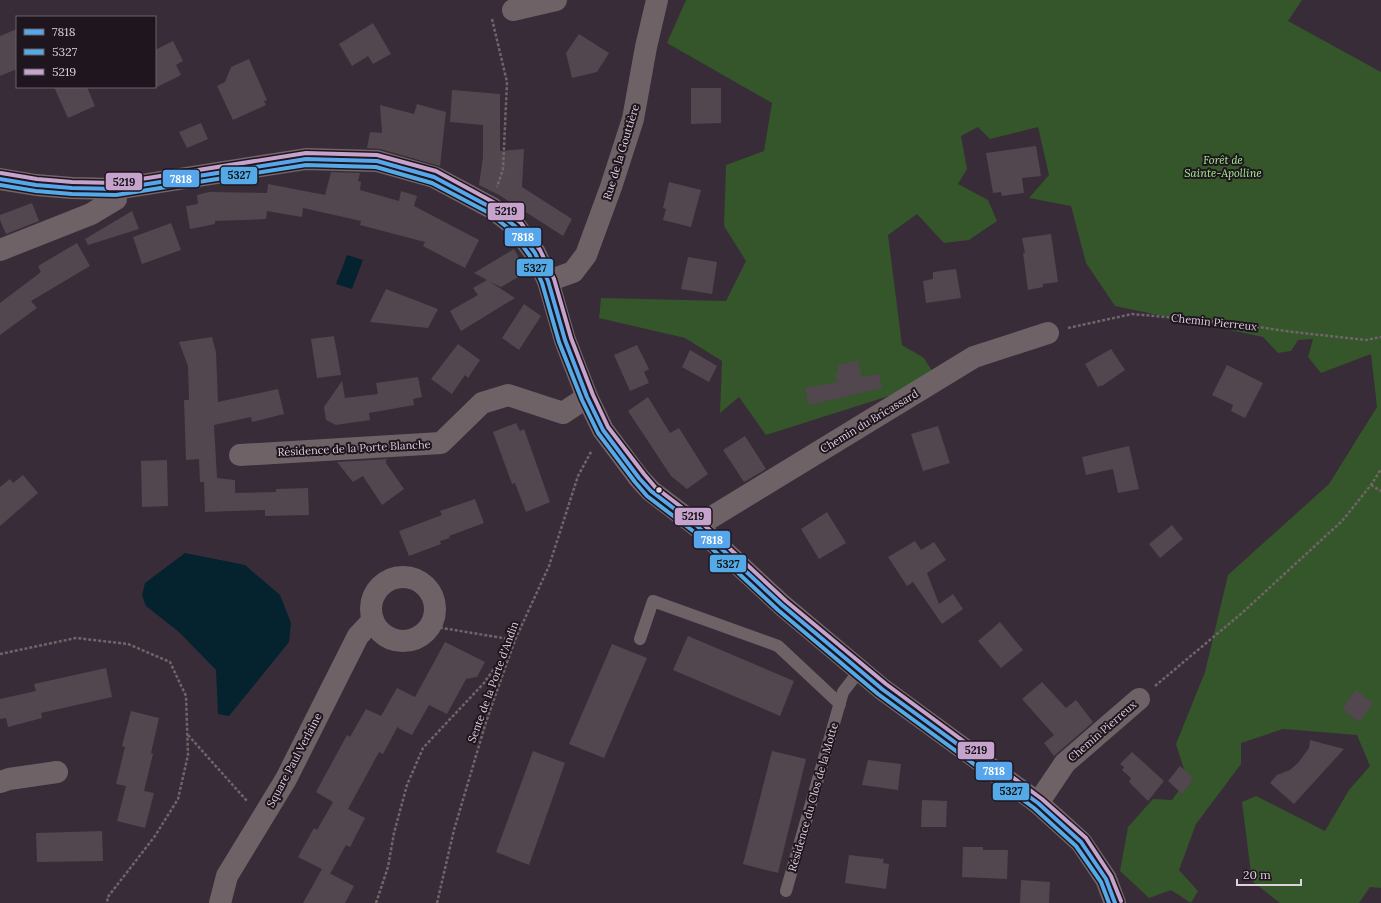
<svg xmlns="http://www.w3.org/2000/svg" width="1381" height="903" viewBox="0 0 1381 903" font-family="Lora,serif">
	<style>
		.green { fill: #35552a }
		.water { fill: #05222f }
		.building { fill: #52474f }
		.lines { fill: none; stroke-linecap: round; stroke-linejoin: round }
		.path { stroke: #706568; stroke-width: 2.5; stroke-dasharray: 3 2; stroke-linecap: butt }
		.lane { stroke: #6f6266; stroke-width: 12 }
		.street { stroke: #6f6266; stroke-width: 22 }
		.secondary { stroke: #746368; stroke-width: 22 }
		.bus-1-casing { stroke: #1e151e; stroke-width: 7 }
		.bus-2-casing { stroke: #1e151e; stroke-width: 7 }
		.bus-3-casing { stroke: #1e151e; stroke-width: 7 }
		.bus-1 { stroke: #57a5ea; stroke-width: 4 }
		.bus-2 { stroke: #53aae6; stroke-width: 4 }
		.bus-3 { stroke: #c5a3cd; stroke-width: 4 }
		.bus-dot { fill: #ded0dd; stroke: #1e151e; stroke-width: 1.5 }
		.labels { text-anchor: middle; dominant-baseline: central; stroke-width: 4; stroke-linejoin: round; paint-order: stroke }
		.street-label { font-size: 11px; fill: #ded0dd; stroke: #1e151e }
		.park-label { font-size: 11px; font-style: italic; fill: #a4f08e; stroke: #1e151e }
		.line-badge { stroke: #1e151e; stroke-width: 1.5 }
		.badge-label { font-size: 11px; text-anchor: middle; font-weight: bold; fill: #fff }
		.pale-badge-label { font-size: 11px; text-anchor: middle; font-weight: bold; fill: #111 }
	</style>
	<rect width="100%" height="100%" fill="#382c38"/>
	<polygon class="green" points="686,0 1302,0 1288,21 1381,72 1381,888 1370,887 1359,903 1280,903 1252,881 1242,802 1256,796 1325,831 1349,790 1370,766 1357,735 1283,729 1241,743 1241,764 1196,824 1179,870 1198,891 1191,903 1171,890 1149,898 1120,871 1128,827 1153,799 1172,800 1187,779 1176,744 1205,672 1228,575 1329,484 1377,407 1371,354 1321,373 1308,357 1313,339 1298,340 1291,351 1278,353 1263,337 1115,306 1086,263 1071,206 1029,198 1049,175 1038,127 990,139 978,127 961,136 967,169 958,184 988,200 997,221 969,240 944,243 917,214 888,235 902,345 924,358 932,371 892,395 766,435 739,397 720,413 722,361 685,338 599,318 601,298 726,301 746,261 724,226 726,165 764,151 772,103 667,43"/>
	<g class="water">
		<polygon points="347,255 363,260 352,289 336,284"/>
		<polygon points="185,553 245,565 280,595 291,623 289,642 229,716 218,714 216,670 179,632 146,606 142,595 145,583"/>
	</g>
	<g class="building">
		<polygon points="373,23 391,54 373,64 368,56 352,66 339,44"/>
		<polygon points="17,29 17,69 0,76 0,36"/>
		<polygon points="579,34 609,53 597,72 572,78 566,53"/>
		<polygon points="173,41 183,61 176,65 181,75 155,88 155,50"/>
		<polygon points="249,59 267,100 264,101 266,105 233,120 217,86 225,82 231,67"/>
		<polygon points="54,87 87,87 95,106 68,118"/>
		<polygon points="691,88 721,88 721,123 691,124"/>
		<polygon points="452,90 500,94 500,151 524,149 522,187 572,219 563,236 499,195 479,185 483,157 483,125 450,122"/>
		<polygon points="417,104 446,112 440,166 380,149 367,148 370,132 382,133 380,105 414,114"/>
		<polygon points="201,123 208,139 187,148 179,132"/>
		<polygon points="1036,146 1041,176 1022,178 1024,193 1002,196 1001,192 993,193 986,153"/>
		<polygon points="331,172 360,173 358,181 361,182 360,190 399,201 401,191 417,196 414,206 479,240 465,268 423,246 425,242 360,225 361,221 303,208 302,217 267,211 266,219 215,221 215,224 190,229 186,206 198,204 197,195 209,192 267,193 268,184 325,195"/>
		<polygon points="669,182 701,190 691,227 663,220 666,209 663,208"/>
		<polygon points="32,203 39,221 6,234 0,220 0,215"/>
		<polygon points="132,211 139,229 88,245 85,239"/>
		<polygon points="171,223 181,250 142,264 133,237"/>
		<polygon points="1051,234 1058,282 1043,284 1043,287 1028,290 1023,253 1025,253 1022,238"/>
		<polygon points="77,243 90,266 31,301 37,308 0,335 0,303 41,272 38,266"/>
		<polygon points="514,249 527,272 501,287 489,281 515,298 461,331 450,311 478,295 473,288 487,280 474,273"/>
		<polygon points="688,257 717,262 712,294 681,289"/>
		<polygon points="956,269 961,298 926,303 923,281 933,279 933,272"/>
		<polygon points="386,289 438,309 428,328 370,322"/>
		<polygon points="524,304 541,316 519,350 502,338"/>
		<polygon points="334,336 341,375 317,378 311,339"/>
		<polygon points="212,337 216,352 218,402 278,389 284,414 252,422 251,417 214,425 217,478 235,480 235,493 276,492 276,489 308,488 309,515 265,516 265,510 205,512 204,482 200,482 199,459 186,460 184,400 189,400 188,366 179,342"/>
		<polygon points="458,344 480,360 468,378 465,375 452,394 431,379"/>
		<polygon points="637,345 649,369 644,372 649,383 630,391 614,355"/>
		<polygon points="1111,349 1125,370 1102,386 1101,385 1098,387 1085,364"/>
		<polygon points="690,350 717,366 709,382 682,367"/>
		<polygon points="858,360 862,377 879,374 882,388 809,405 805,388 837,382 835,374 838,372 837,365"/>
		<polygon points="1227,365 1263,383 1245,418 1231,411 1233,405 1212,395"/>
		<polygon points="418,377 422,397 413,399 414,405 369,413 370,420 336,425 326,420 324,407 342,381 345,398 378,394 376,383"/>
		<polygon points="648,397 670,433 679,428 708,474 687,489 671,476 628,411"/>
		<polygon points="516,423 520,431 524,429 550,502 526,512 515,483 512,484 493,432"/>
		<polygon points="938,426 950,463 923,471 911,434"/>
		<polygon points="745,436 766,469 744,482 723,450"/>
		<polygon points="1129,446 1139,489 1118,493 1113,469 1086,475 1082,457"/>
		<polygon points="388,459 386,460 386,463 404,489 382,505 363,476 353,482 337,462"/>
		<polygon points="167,460 168,506 142,507 141,461"/>
		<polygon points="23,475 38,493 0,526 0,487 10,479 13,483"/>
		<polygon points="475,499 484,523 449,536 450,538 440,541 441,544 409,556 399,531 442,515 440,511"/>
		<polygon points="827,512 846,543 819,559 801,529"/>
		<polygon points="1172,525 1183,539 1160,558 1149,544"/>
		<polygon points="915,541 921,550 934,542 946,560 927,573 939,604 953,594 963,609 942,624 913,582 907,586 888,557"/>
		<polygon points="1000,622 1023,650 1001,668 978,641"/>
		<polygon points="688,636 794,681 780,716 673,670"/>
		<polygon points="445,642 485,662 477,677 466,679 447,714 429,705 412,735 398,728 398,726 383,754 379,752 348,809 365,818 350,847 346,845 330,874 329,873 354,886 345,903 303,903 322,869 298,857 314,828 317,830 333,802 316,792 347,735 350,737 366,709 381,716 397,688 415,697"/>
		<polygon points="612,644 647,658 604,758 569,744"/>
		<polygon points="106,668 112,697 41,713 42,718 8,727 6,718 0,719 0,699 36,691 34,684"/>
		<polygon points="1042,682 1066,708 1076,700 1093,722 1054,756 1044,743 1054,735 1022,699"/>
		<polygon points="1356,690 1373,703 1359,722 1342,709"/>
		<polygon points="131,711 159,718 151,753 153,754 144,791 154,793 145,828 117,821 126,786 116,784 125,747 122,746"/>
		<polygon points="1310,740 1344,749 1294,804 1270,783 1277,775 1290,770 1298,763 1309,748"/>
		<polygon points="533,751 565,763 529,865 496,852"/>
		<polygon points="772,751 806,759 778,873 743,864"/>
		<polygon points="1132,752 1164,781 1148,801 1129,782 1131,778 1122,770 1124,767 1120,764"/>
		<polygon points="868,760 901,764 898,790 862,785"/>
		<polygon points="1180,766 1194,778 1182,794 1168,781"/>
		<polygon points="922,800 947,801 946,827 921,827"/>
		<polygon points="102,831 103,861 37,862 36,833"/>
		<polygon points="963,847 983,847 983,850 1008,850 1007,879 962,877"/>
		<polygon points="849,855 884,859 883,863 889,864 886,889 845,883"/>
		<polygon points="1021,880 1050,882 1049,903 1020,903"/>
	</g>
	<g class="lines">
		<g class="path">
			<polyline points="492,19 507,82 503,169 497,187"/>
			<polyline points="1068,328 1132,314 1231,323 1293,332 1366,340 1381,337"/>
			<polyline points="1371,485 1381,491"/>
			<polyline points="430,626 515,640"/>
			<polyline points="0,654 76,638 128,644 170,662 186,696 188,755 178,799 155,836 107,898 108,903"/>
			<polyline points="1155,686 1242,613 1342,521 1371,485 1381,469"/>
			<polyline points="188,735 247,801"/>
			<polyline points="376,903 388,867 394,833 407,785 423,748 484,683 512,643"/>
			<polyline points="437,903 454,830 486,722 515,640 549,566 578,476 592,450"/>
		</g>
		<g class="lane">
			<polyline points="640,639 653,601 778,646 840,704"/>
			<polyline points="786,891 843,692 860,670"/>
		</g>
		<g class="street">
			<polyline points="513,10 556,0"/>
			<polyline points="0,250 91,214 116,199 116,189"/>
			<polyline points="548,281 573,272 586,255 611,187 633,119 646,47 657,0"/>
			<polyline points="240,455 441,443 482,403 508,395 563,413 587,397"/>
			<polyline points="697,526 974,357 1048,333"/>
			<circle cx="403" cy="609" r="32"/>
			<polyline points="0,782 9,779 57,772"/>
			<polyline points="1038,803 1065,763 1139,699"/>
			<polyline points="220,903 227,876 286,779 358,636 373,620"/>
		</g>
		<polyline class="secondary" points="0,179 36,185 72,188 116,189 306,159 377,161 434,177 492,208 516,227 535,253 548,281 565,340 587,397 603,430 639,478 651,491 697,526 782,605 882,689 1038,803 1081,842 1106,879 1115,903"/>
		<defs>
			<polyline id="bus-1" points="0,179 36,185 72,188 116,189 306,159 377,161 434,177 492,208 516,227 535,253 548,281 565,340 587,397 603,430 639,478 651,491 697,526 782,605 882,689 1038,803 1081,842 1106,879 1115,903"/>
			<polyline id="bus-2" points="0,185 36,191 72,194 116,195 306,165 376,167 432,183 489,213 512,231 530,256 542,283 559,342 582,400 598,433 635,482 647,496 693,531 778,610 878,694 1034,808 1076,846 1101,882 1109,903"/>
			<polyline id="bus-3" points="1,173 37,179 72,182 116,183 306,153 377,155 436,171 495,203 521,223 540,250 554,279 571,338 593,395 608,427 644,474 655,487 701,522 786,601 886,684 1042,799 1086,838 1111,876 1121,901"/>
		</defs>
		<use href="#bus-1" class="bus-1-casing"/>
		<use href="#bus-2" class="bus-2-casing"/>
		<use href="#bus-3" class="bus-3-casing"/>
		<use href="#bus-1" class="bus-1"/>
		<use href="#bus-2" class="bus-2"/>
		<use href="#bus-3" class="bus-3"/>
	</g>
	<circle class="bus-dot" cx="659" cy="490" r="3.5"/>
	<g class="labels">
		<g class="street-label">
			<text transform="translate(621 152) rotate(-73)">Rue de la Gouttière</text>
			<text transform="translate(1214 322) rotate(6)">Chemin Pierreux</text>
			<text transform="translate(869 421) rotate(-31)">Chemin du Bricassard</text>
			<text transform="translate(354 448) rotate(-3)">Résidence de la Porte Blanche</text>
			<text transform="translate(493 682) rotate(-70)">Sente de la Porte d'Andin</text>
			<text transform="translate(1102 731) rotate(-41)">Chemin Pierreux</text>
			<text transform="translate(294 760) rotate(-62)">Square Paul Verlaine</text>
			<text transform="translate(813 797) rotate(-74)">Résidence du Clos de la Motte</text>
		</g>
		<g class="park-label">
			<text x="1223" y="160">Forêt de<tspan x="1223" dy="13">Sainte-Apolline</tspan></text>
		</g>
	</g>
	<g class="line-badge">
		<rect x="220" y="166" width="38" height="19" rx="4" fill="#53aae6"/>
		<rect x="162" y="169" width="38" height="19" rx="4" fill="#57a5ea"/>
		<rect x="105" y="172" width="38" height="19" rx="4" fill="#c5a3cd"/>
		<rect x="487" y="202" width="38" height="19" rx="4" fill="#c5a3cd"/>
		<rect x="504" y="227" width="38" height="20" rx="4" fill="#57a5ea"/>
		<rect x="516" y="258" width="38" height="19" rx="4" fill="#53aae6"/>
		<rect x="674" y="507" width="38" height="19" rx="4" fill="#c5a3cd"/>
		<rect x="693" y="530" width="38" height="19" rx="4" fill="#57a5ea"/>
		<rect x="709" y="554" width="38" height="19" rx="4" fill="#53aae6"/>
		<rect x="957" y="741" width="38" height="19" rx="4" fill="#c5a3cd"/>
		<rect x="975" y="761" width="38" height="20" rx="4" fill="#57a5ea"/>
		<rect x="992" y="782" width="38" height="19" rx="4" fill="#53aae6"/>
	</g>
	<g class="badge-label">
		<text x="181" y="183">7818</text>
		<text x="523" y="241">7818</text>
		<text x="712" y="544">7818</text>
		<text x="994" y="775">7818</text>
	</g>
	<g class="pale-badge-label">
		<text x="239" y="179">5327</text>
		<text x="124" y="186">5219</text>
		<text x="506" y="215">5219</text>
		<text x="535" y="272">5327</text>
		<text x="693" y="520">5219</text>
		<text x="728" y="568">5327</text>
		<text x="976" y="754">5219</text>
		<text x="1011" y="795">5327</text>
	</g>
	<rect x="16" y="16" width="140" height="72" fill="#1e151e" stroke="#6b606a"/>
	<rect x="24" y="29" width="20" height="6" fill="#57a5ea" stroke="#6b606a"/>
	<text x="52" y="36" font-size="12" fill="#ded0dd">7818</text>
	<rect x="24" y="49" width="20" height="6" fill="#53aae6" stroke="#6b606a"/>
	<text x="52" y="56" font-size="12" fill="#ded0dd">5327</text>
	<rect x="24" y="69" width="20" height="6" fill="#c5a3cd" stroke="#6b606a"/>
	<text x="52" y="76" font-size="12" fill="#ded0dd">5219</text>
	<path d="M1237 879v6h64v-6" fill="none" stroke="#ded0dd" stroke-width="2"/>
	<text x="1243" y="879" font-size="12" fill="#ded0dd" stroke="#1e151e" stroke-width="3" paint-order="stroke">20 m</text>
</svg>
